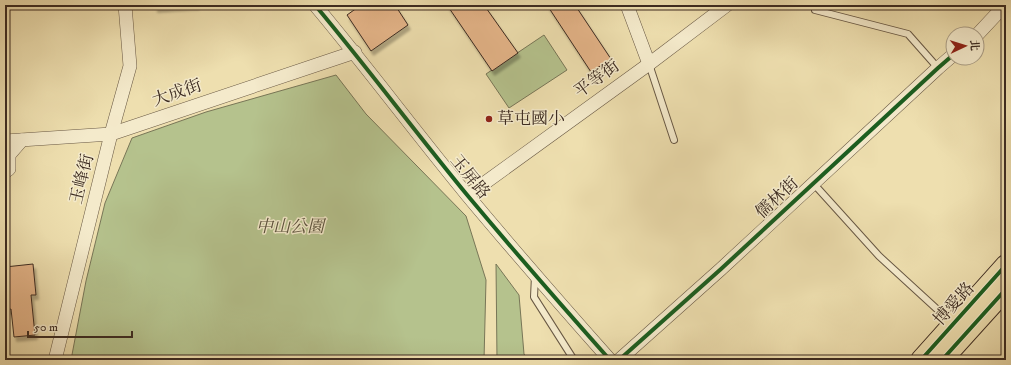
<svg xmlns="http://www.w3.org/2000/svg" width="1011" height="365" viewBox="0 0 1011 365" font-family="'IM FELL DW Pica','Noto Serif TC',serif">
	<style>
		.green { fill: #b5c28d; stroke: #787657 }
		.building { fill: #e4b488; stroke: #3c2b21; filter: url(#shadow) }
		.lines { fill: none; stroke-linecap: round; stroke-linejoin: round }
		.service-casing { stroke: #685844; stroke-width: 8 }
		.minor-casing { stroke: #685844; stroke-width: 14 }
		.primary-casing { stroke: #3c2b21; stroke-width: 22 }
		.service { stroke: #f4eacb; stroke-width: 6 }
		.minor { stroke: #f4eacb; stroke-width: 13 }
		.primary { stroke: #eedfaf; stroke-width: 20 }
		.cycleway-casing { stroke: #f4eacb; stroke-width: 6 }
		.cycleway { stroke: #1b5e20; stroke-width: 4 }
		.poi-dot { fill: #8f2418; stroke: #f4eacb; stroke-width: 1.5 }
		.labels { text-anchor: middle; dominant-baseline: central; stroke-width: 3; stroke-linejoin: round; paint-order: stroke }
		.street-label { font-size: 17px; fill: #3c2b21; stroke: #f4eacb }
		.poi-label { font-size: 17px; fill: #3c2b21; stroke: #f4eacb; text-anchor: start }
		.park-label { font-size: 17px; font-style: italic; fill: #5a513c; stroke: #f4eacb }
	</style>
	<defs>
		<filter id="shadow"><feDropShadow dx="2.5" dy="4.5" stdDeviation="1" flood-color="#0004"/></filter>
	</defs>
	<rect width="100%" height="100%" fill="#eedfaf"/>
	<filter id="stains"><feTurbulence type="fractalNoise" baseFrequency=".005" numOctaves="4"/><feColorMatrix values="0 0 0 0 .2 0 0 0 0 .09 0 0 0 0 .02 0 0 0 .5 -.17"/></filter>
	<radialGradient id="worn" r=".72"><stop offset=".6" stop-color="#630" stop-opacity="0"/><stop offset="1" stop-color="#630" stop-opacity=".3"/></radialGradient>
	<g class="green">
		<polygon points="544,35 567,70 509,108 486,74"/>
		<polygon points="336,75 366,114 466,216 486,280 484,360 71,360 86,281 105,203 132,138 206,112"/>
		<polygon points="496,264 519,295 524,354 528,360 497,360"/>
	</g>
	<g class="building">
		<polygon points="155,5 197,5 155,8"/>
		<polygon points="361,5 395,5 408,25 371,51 347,15"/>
		<polygon points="447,5 484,5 518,53 492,71"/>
		<polygon points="547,5 575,5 611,59 591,72"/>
		<polygon points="33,264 36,295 31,295 35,335 14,337 11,309 5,310 5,267"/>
	</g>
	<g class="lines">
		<defs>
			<g id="service">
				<polyline points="815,10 908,34 938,68"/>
				<polyline points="649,64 674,140"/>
				<polyline points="813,183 879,256 951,322"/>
				<polyline points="535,276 534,297 574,360"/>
			</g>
			<g id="minor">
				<path d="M315,5C367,67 416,133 468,196C514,251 562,306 610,360"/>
				<polyline points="627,5 649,64"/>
				<polyline points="977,35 1005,5"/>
				<polyline points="5,141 111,134 355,52"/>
				<polyline points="5,172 9,169 9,155 22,140"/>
				<polyline points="468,195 649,64 727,5"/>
				<polyline points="55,360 111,134 130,66 125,5"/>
				<polyline points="619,360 721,269 938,68 953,55"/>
			</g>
			<g id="primary">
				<polyline points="921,360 1006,265"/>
				<polyline points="942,360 1006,289"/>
			</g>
		</defs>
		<use href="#service" class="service-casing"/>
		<use href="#minor" class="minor-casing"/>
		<use href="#primary" class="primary-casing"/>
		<use href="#service" class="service"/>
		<use href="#minor" class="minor"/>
		<use href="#primary" class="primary"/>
		<defs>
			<g id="cycleway">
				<path d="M315,5C367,67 416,133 468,196C514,251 562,306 610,360"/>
				<polyline points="619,360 721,269 938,68 953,55"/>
				<polyline points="921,360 1006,265"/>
				<polyline points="942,360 1006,289"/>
			</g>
		</defs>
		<use href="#cycleway" class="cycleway-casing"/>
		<use href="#cycleway" class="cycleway"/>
	</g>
	<circle class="poi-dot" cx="489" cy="119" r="4"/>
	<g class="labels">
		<g class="street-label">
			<text transform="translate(597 79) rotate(-36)">平等街</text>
			<text transform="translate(177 93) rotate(-19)">大成街</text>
			<text transform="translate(470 177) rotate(51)">玉屏路</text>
			<text transform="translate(82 179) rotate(-76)">玉峰街</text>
			<text transform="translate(777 198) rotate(-43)">儒林街</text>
			<text transform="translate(954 304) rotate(-48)">博愛路</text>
		</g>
		<g class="poi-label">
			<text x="497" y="119">草屯國小</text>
		</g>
		<g class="park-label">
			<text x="290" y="227">中山公園</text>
		</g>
	</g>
	<rect width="1011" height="365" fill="none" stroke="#eedfaf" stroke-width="20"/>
	<rect x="6" y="6" width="999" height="353" fill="none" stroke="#3c2b21" stroke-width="2"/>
	<rect x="10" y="10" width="991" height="345" fill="none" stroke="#3c2b21"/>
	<g transform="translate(965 46) rotate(86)"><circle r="19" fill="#f4eacb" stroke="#aa9e87"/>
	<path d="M0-3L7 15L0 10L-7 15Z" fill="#8f2418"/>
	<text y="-6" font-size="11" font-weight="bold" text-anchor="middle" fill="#3c2b21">北</text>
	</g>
	<path d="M28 331v6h104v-6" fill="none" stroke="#3c2b21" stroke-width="2"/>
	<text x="34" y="331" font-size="12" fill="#3c2b21" stroke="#f4eacb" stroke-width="3" paint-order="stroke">50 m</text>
	<rect width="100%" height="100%" filter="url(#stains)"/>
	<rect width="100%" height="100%" fill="url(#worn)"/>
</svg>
